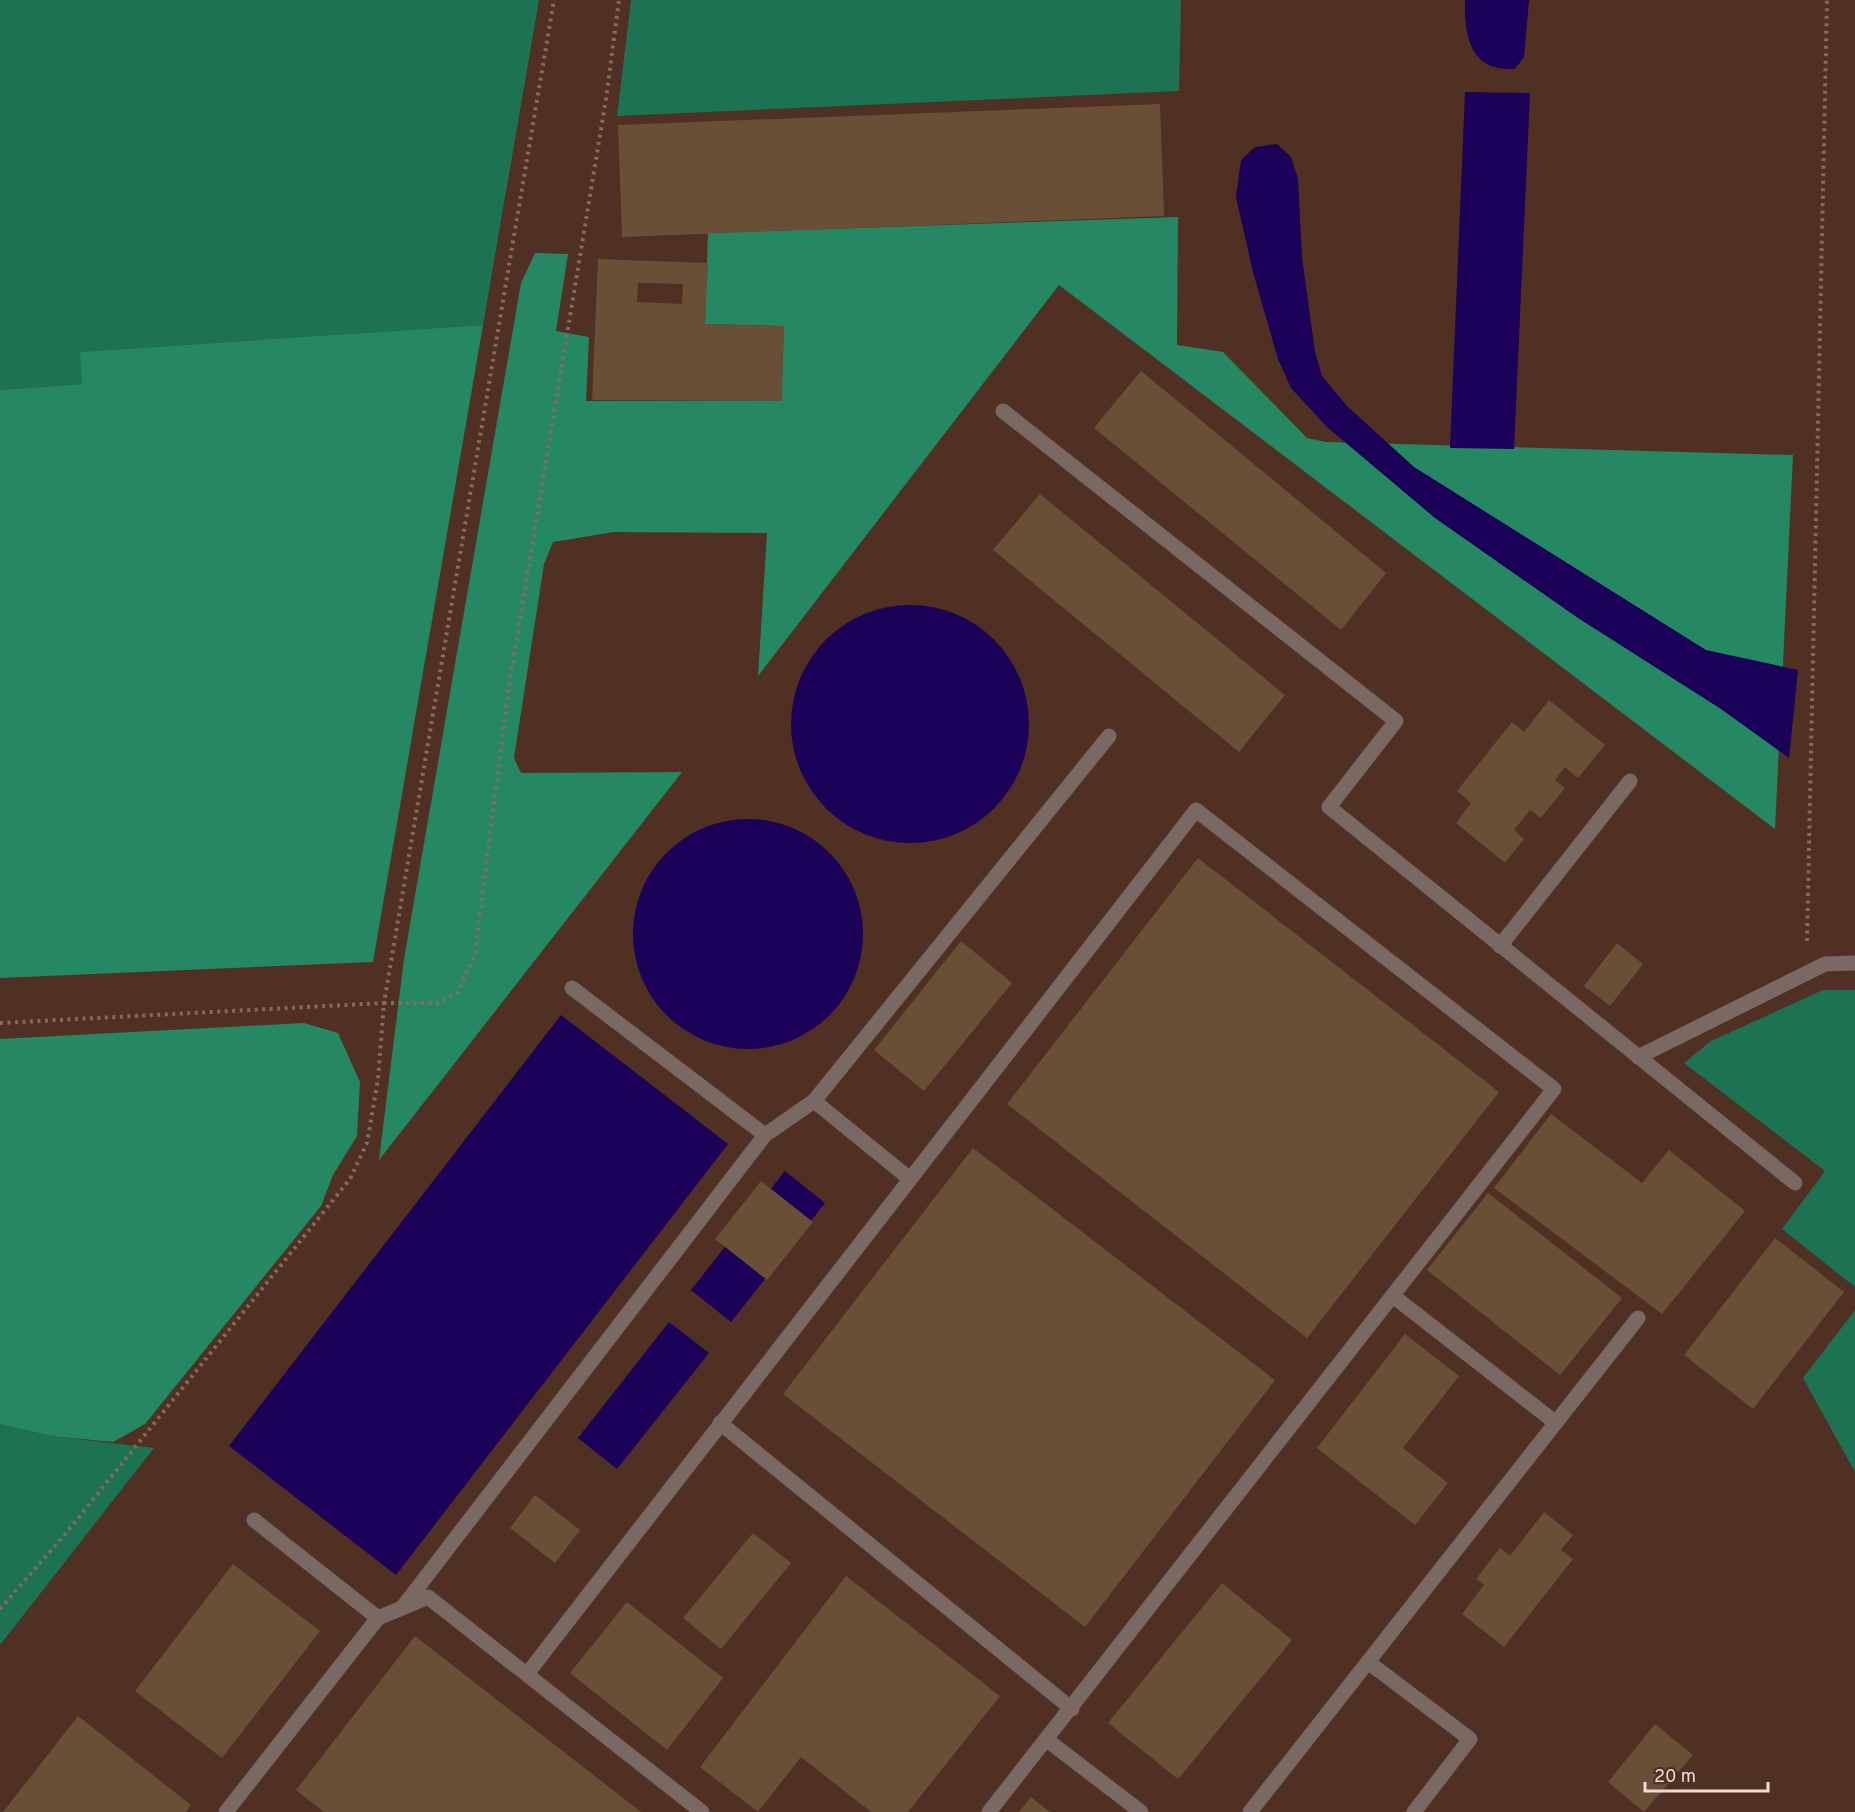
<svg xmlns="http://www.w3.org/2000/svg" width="1855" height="1812" viewBox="0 0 1855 1812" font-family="Overpass,sans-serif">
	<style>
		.green { fill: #1d7251 }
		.forest { fill: #268862 }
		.water { fill: #1b0157 }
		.building { fill: #6a4f37; fill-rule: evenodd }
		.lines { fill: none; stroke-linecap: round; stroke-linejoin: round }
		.path { stroke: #866a5e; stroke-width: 4; stroke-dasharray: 3 4.5; stroke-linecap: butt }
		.lane { stroke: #796962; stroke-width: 15 }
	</style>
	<rect width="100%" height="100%" fill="#503023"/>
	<g class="green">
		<polygon points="0,0 539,0 483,325 81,352 83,384 0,390"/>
		<polygon points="631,0 1181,0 1179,91 617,116"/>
		<polygon points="1823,990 1855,990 1855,1287 1782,1229 1825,1171 1684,1063 1711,1041"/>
		<polygon points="1855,1310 1855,1472 1803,1378"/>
		<polygon points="0,1424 51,1436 154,1448 0,1645"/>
	</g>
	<g class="forest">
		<polygon points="1178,217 1177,345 1223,352 1307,438 1326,442 1793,455 1775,829 1059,285 758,676 767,533 614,532 553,542 544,564 514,758 521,773 682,772 379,1160 404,959 521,283 535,253 568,254 556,331 589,337 586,401 781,401 784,326 705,324 708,233"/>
		<polygon points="483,325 373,962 0,978 0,390 82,384 80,352"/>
		<polygon points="304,1023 338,1033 360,1082 357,1136 333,1175 321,1206 145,1424 113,1442 51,1436 0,1424 0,1039"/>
	</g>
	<g class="water">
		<path d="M1465,0H1529L1524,57L1515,69C1470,72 1464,36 1465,0Z"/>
		<polygon points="1465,92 1530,93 1514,449 1450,448"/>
		<polygon points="1277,144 1291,157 1298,179 1302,257 1315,352 1322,376 1347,406 1414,467 1706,650 1798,670 1789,758 1721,709 1578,618 1435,518 1327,427 1291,388 1278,359 1253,272 1236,197 1241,160 1255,147"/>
		<circle cx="910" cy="724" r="119"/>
		<circle cx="748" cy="934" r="115"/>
		<polygon points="561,1015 728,1144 396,1575 229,1446"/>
		<polygon points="785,1171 825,1203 731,1322 691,1290"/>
		<polygon points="669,1322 709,1353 617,1469 578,1438"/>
	</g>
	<g class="building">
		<polygon points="1160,104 1164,216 622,237 618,125"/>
		<path d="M598,259L708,263L705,324L784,326L782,401L592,400ZM638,283L683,284L682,304L637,302Z"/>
		<polygon points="1141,371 1386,573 1341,630 1094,428"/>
		<polygon points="1040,494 1285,695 1239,752 993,550"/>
		<polygon points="1549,700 1605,745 1578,778 1565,767 1555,780 1565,788 1541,818 1530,810 1514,830 1524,839 1505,863 1456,823 1471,803 1457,791 1512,722 1524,732"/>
		<polygon points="1198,858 1499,1092 1307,1338 1007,1104"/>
		<polygon points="961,941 1012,983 924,1091 874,1050"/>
		<polygon points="1617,943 1643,964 1610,1006 1584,986"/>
		<polygon points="1551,1114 1642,1183 1669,1150 1745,1211 1662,1314 1494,1188"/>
		<polygon points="973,1148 1275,1380 1085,1627 783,1394"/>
		<polygon points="761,1181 813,1222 767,1280 715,1239"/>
		<polygon points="1488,1193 1622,1298 1560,1375 1427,1270"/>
		<polygon points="1775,1238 1844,1292 1753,1409 1684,1355"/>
		<polygon points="1405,1334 1459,1376 1403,1448 1448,1483 1415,1525 1317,1448"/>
		<polygon points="535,1495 580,1530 555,1563 510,1528"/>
		<polygon points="1544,1512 1573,1535 1561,1550 1573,1559 1504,1647 1462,1614 1484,1585 1476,1579 1500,1548 1510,1556"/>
		<polygon points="753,1533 791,1563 721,1649 683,1618"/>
		<polygon points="233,1564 320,1631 222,1758 135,1691"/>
		<polygon points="846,1576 1000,1696 908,1812 871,1812 801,1757 758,1812 700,1767"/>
		<polygon points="1222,1583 1292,1640 1178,1779 1108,1723"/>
		<polygon points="627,1602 723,1678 667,1750 570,1673"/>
		<polygon points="415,1636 641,1812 324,1812 296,1790"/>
		<polygon points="78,1716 191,1805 186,1812 3,1812"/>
		<polygon points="1655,1724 1693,1755 1644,1812 1608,1782"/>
		<polygon points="1031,1797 1050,1812 1019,1812"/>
	</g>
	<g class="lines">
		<g class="path">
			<polyline points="1807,941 1827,0"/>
			<polyline points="0,1023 384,1003 554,0"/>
			<polyline points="0,1609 67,1532 350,1179 367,1143 378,1079 384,1003 438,1003 458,992 475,954 509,685 606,99 619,0"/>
		</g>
		<g class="lane">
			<polyline points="1003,411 1396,721 1329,807 1795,1183"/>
			<polyline points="1500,946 1630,781"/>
			<polyline points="1638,1057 1825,964 1855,963"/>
			<polyline points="814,1101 1109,736"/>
			<polyline points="765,1135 814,1101 910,1179"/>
			<polyline points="1393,1296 1556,1423"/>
			<polyline points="720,1423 1072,1709"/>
			<polyline points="254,1520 378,1618 428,1597 702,1812"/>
			<polyline points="402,1608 765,1135 572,988"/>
			<polyline points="1368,1662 1470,1739 1414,1812"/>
			<polyline points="527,1674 1196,810 1554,1089 989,1812"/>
			<polyline points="1047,1740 1141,1812"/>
			<polyline points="226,1812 378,1618"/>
			<polyline points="1250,1812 1638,1318"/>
		</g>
	</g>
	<path d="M1645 1782v9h123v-9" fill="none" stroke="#f0dbd3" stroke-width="3"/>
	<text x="1654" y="1782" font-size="18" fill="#f0dbd3" stroke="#503023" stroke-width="4.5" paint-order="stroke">20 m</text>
</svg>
